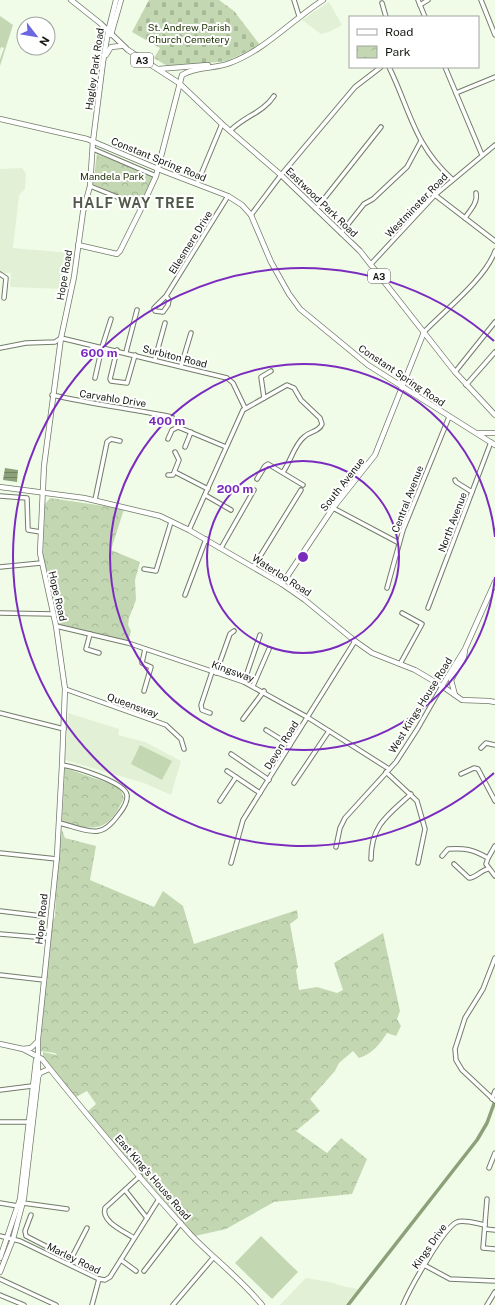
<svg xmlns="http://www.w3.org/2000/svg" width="495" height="1305" viewBox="0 0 495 1305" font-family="'Public Sans',sans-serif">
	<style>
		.built { fill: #e2f1d6 }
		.cemetery { fill: url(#cemetery-stones) }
		.park { fill: url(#park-crowns) }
		.garden { fill: #c3d8b2 }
		.water { fill: url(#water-rules) }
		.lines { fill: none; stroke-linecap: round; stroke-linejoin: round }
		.canal { stroke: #8ca179; stroke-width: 3.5 }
		.minor-casing { stroke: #727c6a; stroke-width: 5.5 }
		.major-casing { stroke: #727c6a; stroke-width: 6 }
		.minor { stroke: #fff; stroke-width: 3.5 }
		.major { stroke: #fff; stroke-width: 4.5 }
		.ring { fill: none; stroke: #7b2cbf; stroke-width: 2 }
		.labels { text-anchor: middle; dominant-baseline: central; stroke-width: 4; stroke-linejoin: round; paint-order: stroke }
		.shield { fill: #fff; stroke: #5a5d58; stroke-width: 1 }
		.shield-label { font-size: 9px; font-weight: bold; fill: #141811 }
		.park-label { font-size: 10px; fill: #1e3204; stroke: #fff }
		.street-label { font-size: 10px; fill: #141811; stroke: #fff }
		.district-label { font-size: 14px; font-weight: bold; letter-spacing: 1px; fill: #515a49; stroke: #fff }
		.centre { fill: #7b2cbf; stroke: #fff; stroke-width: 2 }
		.ring-label { font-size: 12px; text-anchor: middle; font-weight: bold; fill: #7b2cbf; stroke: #fff; stroke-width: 4; stroke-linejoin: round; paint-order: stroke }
	</style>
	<defs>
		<pattern id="cemetery-stones" width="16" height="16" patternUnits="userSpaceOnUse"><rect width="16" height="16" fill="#c3d8b2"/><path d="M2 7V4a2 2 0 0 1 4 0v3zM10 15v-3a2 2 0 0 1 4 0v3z" fill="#a7b998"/></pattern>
		<pattern id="park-crowns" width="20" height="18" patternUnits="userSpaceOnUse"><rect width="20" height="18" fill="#c3d8b2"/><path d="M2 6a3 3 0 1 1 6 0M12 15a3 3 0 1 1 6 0" fill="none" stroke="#a7b998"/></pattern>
		<pattern id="water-rules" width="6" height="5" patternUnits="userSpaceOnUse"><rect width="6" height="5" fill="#8ca179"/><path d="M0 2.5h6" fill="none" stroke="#718262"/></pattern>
	</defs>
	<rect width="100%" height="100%" fill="#f0fce7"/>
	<g class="built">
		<polygon points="329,2 342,25 329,32 321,34 302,20"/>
		<polygon points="22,168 26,174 25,189 19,195 13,248 71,253 65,289 10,287 11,273 0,273 0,169"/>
		<polygon points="68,713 119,729 118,735 145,742 181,761 171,795 144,783 65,760"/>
		<polygon points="306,1278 330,1282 342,1286 358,1289 345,1305 280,1305"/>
	</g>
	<polygon class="cemetery" points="149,0 219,0 234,11 260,45 227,61 169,67 154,58 160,48 132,32"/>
	<g class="park">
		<polygon points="97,154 153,176 140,204 93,184"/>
		<polygon points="50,498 124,509 111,550 140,562 135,580 136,600 129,618 128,625 131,631 128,642 58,624 43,557 45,504"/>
		<path d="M65,768L114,785L121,790L124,798C113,821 104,832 78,826C72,825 67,825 62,822Z"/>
		<path d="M62,830L65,838L96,846L90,880L154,907L163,891L183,906L194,944L297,910L298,918L290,924L298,967L296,970L299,990L317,987L337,993L343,990L334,963L383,933L400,1011L397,1019L401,1026L396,1036L387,1033C380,1044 372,1054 359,1058L353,1051L339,1063L335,1071L310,1099L320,1111L296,1131L327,1153L341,1138L367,1159L352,1194L274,1202L226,1229L195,1236L87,1112L96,1104L87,1091L76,1097L43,1059V1052L57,1055L55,1053L40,1051L51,923L55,917L57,870Z"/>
	</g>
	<g class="garden">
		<polygon points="0,16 13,25 0,66 0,59 4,48 1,47 0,50"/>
		<polygon points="140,745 172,761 162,780 131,764"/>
		<polygon points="261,1236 298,1272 272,1299 235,1263"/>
	</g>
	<polygon class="water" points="5,468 18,470 17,482 3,480"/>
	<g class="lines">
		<polyline class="canal" points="348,1305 477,1140 487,1123 495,1101"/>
		<defs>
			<g id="minor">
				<polyline points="294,0 299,16"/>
				<polyline points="418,0 425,17"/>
				<polyline points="481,0 495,35"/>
				<polyline points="382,3 386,17"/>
				<polyline points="420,5 428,0"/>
				<path d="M389,67C410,110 414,145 452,179"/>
				<polyline points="445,67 482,155"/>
				<polyline points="456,93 495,77"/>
				<path d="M230,131C244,116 263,113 274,96"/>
				<polyline points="93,149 156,176"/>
				<polyline points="197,184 222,124"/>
				<polyline points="90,186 142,207"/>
				<polyline points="435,195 495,241"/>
				<polyline points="316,209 381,127"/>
				<polyline points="251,215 281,175 355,87 381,67"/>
				<path d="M465,218C470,210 478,203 476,193"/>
				<polyline points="341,233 364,204 373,199 407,167 421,141"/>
				<polyline points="371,264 435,195 495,145"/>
				<polyline points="0,274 6,278 4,298"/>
				<polyline points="166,296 154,308 155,311 163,312 168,305 169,300 166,296 228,196"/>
				<path d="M424,332C444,311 486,278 495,251"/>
				<polyline points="0,348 26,343 55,342 61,338 227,378 233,383 245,408"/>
				<polyline points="117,350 110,379 111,381 127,383 135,355"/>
				<polyline points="126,352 137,310"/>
				<polyline points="155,359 165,323"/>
				<polyline points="181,366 191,333"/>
				<polyline points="455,372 495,322"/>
				<polyline points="95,378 102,347 111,319"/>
				<polyline points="466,385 495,352"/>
				<path d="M52,395C92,404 132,409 172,417"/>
				<polyline points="264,398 261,377 271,371"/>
				<polyline points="168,439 172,430 178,427 226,447"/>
				<polyline points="185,447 191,432"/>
				<polyline points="175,472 208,489"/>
				<polyline points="168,475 173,475 179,460 175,452"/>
				<polyline points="257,479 265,466 268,464 303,485"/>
				<polyline points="455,480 456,482 472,492"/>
				<polyline points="205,495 231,510"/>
				<polyline points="0,496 27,498 28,530 41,532"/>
				<polyline points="95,500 107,442 111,439 120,441"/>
				<polyline points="333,508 399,543"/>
				<path d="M189,530L243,410L287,385L294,388L301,400L320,418L322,424C319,432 310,431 304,437C294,445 291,461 283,472"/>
				<polyline points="221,548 254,490"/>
				<polyline points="254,566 301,490"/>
				<polyline points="0,567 41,563"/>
				<polyline points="144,569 156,571 171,522"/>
				<polyline points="387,588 403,530 449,417"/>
				<polyline points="185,595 206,539"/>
				<polyline points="428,608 491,442"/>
				<polyline points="0,613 52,614"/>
				<polyline points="56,626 128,643 244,682 307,717 389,769"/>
				<polyline points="90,634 86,649 99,653"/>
				<polyline points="400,664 422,624 402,613"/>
				<polyline points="216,673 230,634 234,631"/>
				<polyline points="244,682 260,635"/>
				<polyline points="253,686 269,649"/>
				<polyline points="65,689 166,725 181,739 184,749"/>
				<polyline points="144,691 151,667 142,663 145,649"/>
				<polyline points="0,713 64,729"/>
				<polyline points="210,713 202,710 201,705 212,672"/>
				<polyline points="243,719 264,691"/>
				<polyline points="266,730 290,745"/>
				<polyline points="481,748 486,743 495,745"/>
				<polyline points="231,754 269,780"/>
				<polyline points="227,771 260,793"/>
				<polyline points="386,772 417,801 425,829 418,863"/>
				<polyline points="461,774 474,768 478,769 495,801"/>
				<polyline points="294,783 329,731"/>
				<polyline points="220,801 236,777"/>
				<path d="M59,823C70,825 87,833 98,831C107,830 114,821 119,814C123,809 128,802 127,795C125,782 75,767 62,765"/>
				<polyline points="495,846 488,858 486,864 495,876"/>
				<polyline points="336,847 340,828 345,818 396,762 418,728 442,686"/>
				<polyline points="0,853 57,859"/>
				<path d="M442,856L448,849C465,848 472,849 488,858"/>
				<path d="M371,859C371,825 388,815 411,794"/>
				<polyline points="231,863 243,820 355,641"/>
				<path d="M454,864L469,878C476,878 481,870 488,869"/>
				<polyline points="0,911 42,916"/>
				<polyline points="0,934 48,938"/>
				<polyline points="495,958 483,989 465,1018 455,1049 456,1060 462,1070 495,1101"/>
				<polyline points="0,975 44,980"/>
				<polyline points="0,1090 32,1086"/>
				<polyline points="492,1099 495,1091"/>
				<polyline points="0,1122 28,1122"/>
				<polyline points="489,1168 495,1153"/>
				<polyline points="125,1190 147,1218"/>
				<polyline points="487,1199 483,1248 495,1249"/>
				<polyline points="0,1203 18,1206"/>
				<polyline points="23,1203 67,1209"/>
				<polyline points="31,1215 25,1231 26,1236 69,1258 73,1255 87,1228"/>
				<polyline points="485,1229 495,1230"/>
				<polyline points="0,1236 20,1241 99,1279 105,1280 110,1277 159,1199"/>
				<path d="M134,1238C124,1231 101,1222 105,1208L140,1176"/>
				<polyline points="121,1260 136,1271"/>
				<polyline points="424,1265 450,1279 495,1281"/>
				<polyline points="144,1271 181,1223"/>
				<polyline points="0,1279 56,1305"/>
				<polyline points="0,1295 24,1305"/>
				<polyline points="92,1305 99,1279"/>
				<polyline points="173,1305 213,1258"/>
				<path d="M403,1305C409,1290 444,1227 457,1222C464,1219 478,1224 485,1225"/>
				<polyline points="487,1305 495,1292"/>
			</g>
			<g id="major">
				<polyline points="71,0 100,23 128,50 179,83 222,124 281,175 360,251 455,372 495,415"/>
				<polyline points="111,35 121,0"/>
				<polyline points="106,55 111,47 121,46"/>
				<polyline points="158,69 208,65"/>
				<polyline points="0,119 87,139 163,171 228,196 242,205 251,215 271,262 289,294 300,309 368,365 495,445"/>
				<path d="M78,245L117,254L120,251L139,213L156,176L182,75C196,66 216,69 230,63C265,50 292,20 323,0"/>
				<polyline points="477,433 495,433"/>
				<polyline points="0,487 84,498 160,516 189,530 282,584 305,600 355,641 372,653 415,670 442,686 462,700 489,701 495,702"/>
				<polyline points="282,584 333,508 375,455 424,332"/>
				<polyline points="442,686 465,649 495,582"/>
				<polyline points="455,695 451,680 464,657 465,650"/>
				<path d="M0,1044L23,1049L42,1059C90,1119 139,1178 191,1235C214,1259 241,1279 262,1305"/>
				<polyline points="23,1049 31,1048 37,1042"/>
				<polyline points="38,1077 40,1073 49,1069"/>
				<polyline points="0,1258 20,1199 36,1060"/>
				<polyline points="0,1272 13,1239 24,1198 38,1078 38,1039 57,856 62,765 65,689 56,626 40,553 44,466 61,338 74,277 83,212 90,186 93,141 103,62 108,32 116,0"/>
			</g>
		</defs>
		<use href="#minor" class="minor-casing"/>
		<use href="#major" class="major-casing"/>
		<use href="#minor" class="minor"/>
		<use href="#major" class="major"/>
	</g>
	<g class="ring">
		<circle cx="303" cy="557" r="96"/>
		<path d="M495 577A193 193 0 1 1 495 537"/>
		<path d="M494 773A289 289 0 1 1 494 341"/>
	</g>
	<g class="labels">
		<g class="shield">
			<rect x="131" y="53" width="22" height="14" rx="3"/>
			<rect x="368" y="269" width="22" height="14" rx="3"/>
		</g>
		<g class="shield-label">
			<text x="142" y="60">A3</text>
			<text x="379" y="276">A3</text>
		</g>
		<g class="park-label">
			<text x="189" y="27">St. Andrew Parish<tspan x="189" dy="12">Church Cemetery</tspan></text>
			<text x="112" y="176">Mandela Park</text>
		</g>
		<g class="street-label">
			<text transform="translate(94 69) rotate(-82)">Hagley Park Road</text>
			<text transform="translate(159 159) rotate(22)">Constant Spring Road</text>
			<text transform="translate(322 202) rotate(44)">Eastwood Park Road</text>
			<text transform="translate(416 205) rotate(-46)">Westminster Road</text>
			<text transform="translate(190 242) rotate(-58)">Ellesmere Drive</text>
			<text transform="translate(64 275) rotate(-80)">Hope Road</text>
			<text transform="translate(175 356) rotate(14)">Surbiton Road</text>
			<text transform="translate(402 375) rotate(34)">Constant Spring Road</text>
			<text transform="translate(113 398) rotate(9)">Carvahlo Drive</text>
			<text transform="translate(342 484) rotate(-52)">South Avenue</text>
			<text transform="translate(407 499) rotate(-69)">Central Avenue</text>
			<text transform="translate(452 522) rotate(-69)">North Avenue</text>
			<text transform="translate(282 575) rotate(33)">Waterloo Road</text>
			<text transform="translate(58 596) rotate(77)">Hope Road</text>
			<text transform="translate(233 671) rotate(20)">Kingsway</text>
			<text transform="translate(133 705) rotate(20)">Queensway</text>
			<text transform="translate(420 705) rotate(-58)">West Kings House Road</text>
			<text transform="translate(281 745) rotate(-58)">Devon Road</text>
			<text transform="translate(41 919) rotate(-84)">Hope Road</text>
			<text transform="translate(153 1177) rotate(49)">East King's House Road</text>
			<text transform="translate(429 1246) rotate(-55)">Kings Drive</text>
			<text transform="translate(74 1258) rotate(26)">Marley Road</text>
		</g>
		<g class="district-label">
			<text x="134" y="203">HALF WAY TREE</text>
		</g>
	</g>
	<circle cx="303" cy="557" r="6" class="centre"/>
	<g class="ring-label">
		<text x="99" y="357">600 m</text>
		<text x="167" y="425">400 m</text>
		<text x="235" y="493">200 m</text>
	</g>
	<rect x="349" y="16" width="130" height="52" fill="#ffffff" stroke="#a1a3a0"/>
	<rect x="357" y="29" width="20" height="6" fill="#ffffff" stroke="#a1a3a0"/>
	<text x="385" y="36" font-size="12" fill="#141811">Road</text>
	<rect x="357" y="46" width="20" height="12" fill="url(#park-crowns)" stroke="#a1a3a0"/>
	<text x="385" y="56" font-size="12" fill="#141811">Park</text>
	<g transform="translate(36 36) rotate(121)"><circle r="19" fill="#ffffff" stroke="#a1a3a0"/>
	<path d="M0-3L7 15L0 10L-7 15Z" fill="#6b67e1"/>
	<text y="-6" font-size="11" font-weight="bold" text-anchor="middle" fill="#141811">N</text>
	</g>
</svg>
